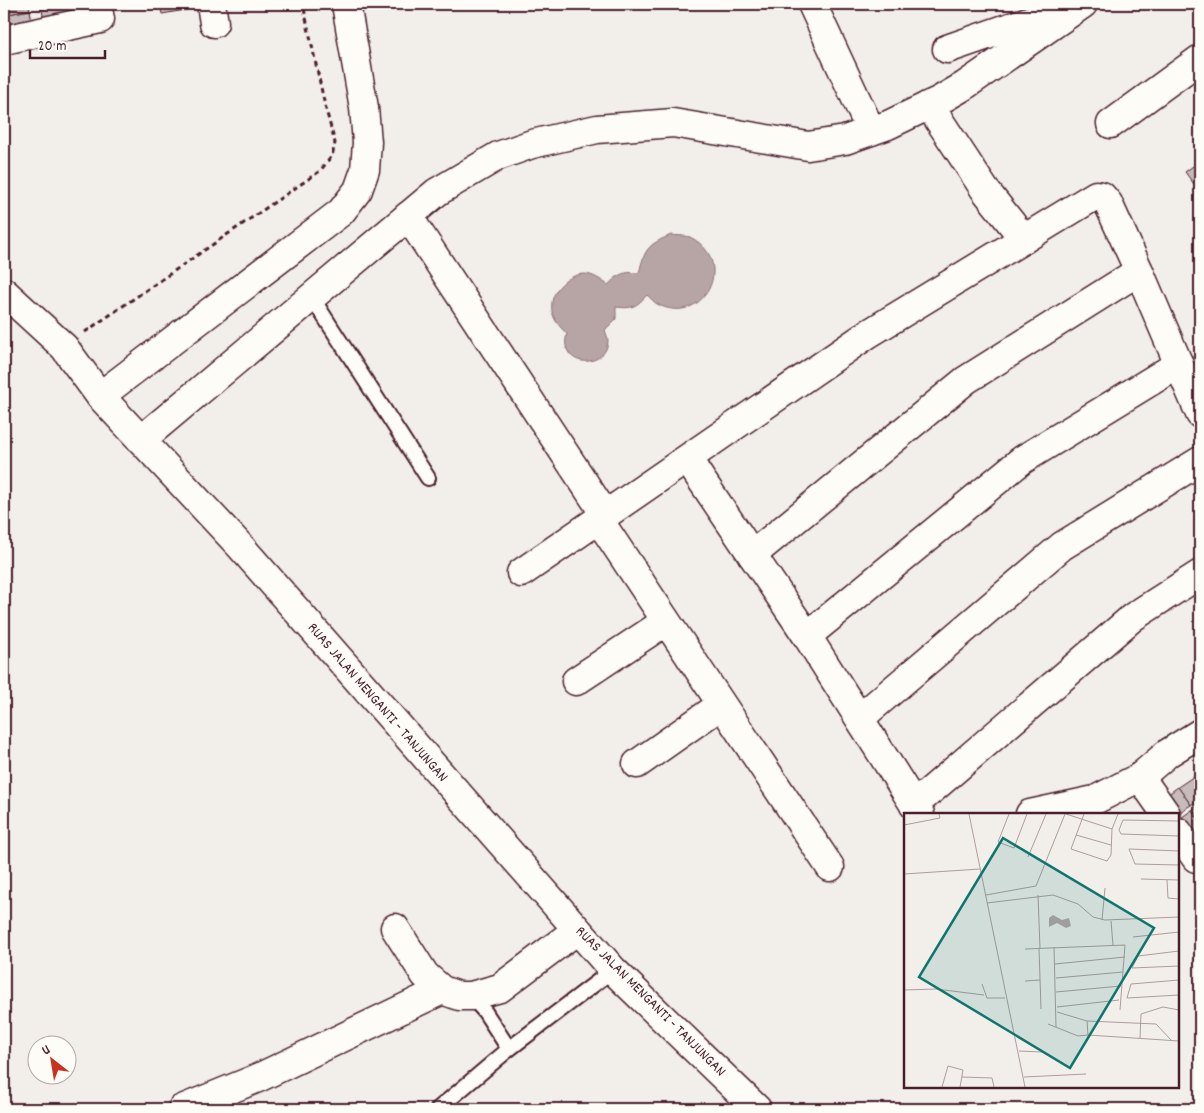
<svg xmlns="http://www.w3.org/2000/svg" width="1204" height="1113" viewBox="0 0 1204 1113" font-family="Dekko,sans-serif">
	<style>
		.water { fill: #b7a5a6; stroke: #8b6f75 }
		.building { fill: #c8bbbb; stroke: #4a1f2b }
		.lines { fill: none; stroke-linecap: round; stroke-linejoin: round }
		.lane-casing { stroke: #4a1f2b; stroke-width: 18 }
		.street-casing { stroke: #4a1f2b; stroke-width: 31 }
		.secondary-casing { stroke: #4a1f2b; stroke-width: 31 }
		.path { stroke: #4a1f2b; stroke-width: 3; stroke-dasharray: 5 4; stroke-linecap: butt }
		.lane { stroke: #fdfcf7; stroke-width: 14 }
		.street { stroke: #fdfcf7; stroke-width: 28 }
		.secondary { stroke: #fdfcf7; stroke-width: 28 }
		.labels { text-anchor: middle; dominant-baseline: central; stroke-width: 4; stroke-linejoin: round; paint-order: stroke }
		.street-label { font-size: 15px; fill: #4a1f2b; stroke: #fdfcf7 }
		.inset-road { fill: none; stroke: #af9c9e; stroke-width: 1 }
		.view { fill: #0f766e; fill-opacity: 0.15; stroke: #0f766e; stroke-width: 2.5 }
		.inset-edge { fill: none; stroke: #4a1f2b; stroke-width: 2.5 }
	</style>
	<rect width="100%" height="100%" fill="#f2efeb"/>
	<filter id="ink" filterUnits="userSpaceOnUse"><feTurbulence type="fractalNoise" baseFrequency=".02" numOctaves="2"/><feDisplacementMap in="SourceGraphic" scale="10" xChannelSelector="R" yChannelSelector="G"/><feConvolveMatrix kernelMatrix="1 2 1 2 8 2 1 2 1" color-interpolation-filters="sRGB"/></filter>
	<g filter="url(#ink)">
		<path class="water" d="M671,235C677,236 684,235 690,237C737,260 705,327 659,305C654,303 651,298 647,295C636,307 632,309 616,307V319L605,330C606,333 608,338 608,341C607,365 571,369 566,346C565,342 566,337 567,334C560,327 554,321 552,311C549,293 565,275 584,274C593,274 601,280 608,285C618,274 624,271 639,273C645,249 647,245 671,235Z"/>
		<g class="building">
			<polygon points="4,4 29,4 30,10 4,15"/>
			<polygon points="41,4 72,4 74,16 44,21"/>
			<polygon points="160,4 190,4 191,9 162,14"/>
			<polygon points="30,10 34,33 4,36 4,15"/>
			<polygon points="1200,161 1200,190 1199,191 1185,172"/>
			<polygon points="1197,774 1200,779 1200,798 1191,805 1178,787"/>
			<polygon points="1178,787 1191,805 1177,814 1160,800"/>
			<polygon points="1200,804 1200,821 1192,810"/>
			<polygon points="1192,810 1200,821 1200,830 1186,840 1178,820"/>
		</g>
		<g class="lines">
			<defs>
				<g id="lane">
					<polyline points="311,296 428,478"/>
					<polyline points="471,996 485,1012 509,1049"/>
					<polyline points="438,1109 509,1049 613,970"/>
				</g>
				<g id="street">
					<polyline points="211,4 214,23"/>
					<polyline points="812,4 871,131"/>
					<polyline points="4,40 100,19 97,4"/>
					<polyline points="947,49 1054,12"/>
					<polyline points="929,105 985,190 1024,239"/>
					<polyline points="1111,124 1200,59"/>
					<polyline points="408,216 606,516"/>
					<polyline points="100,396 341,212 358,190 365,170 367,142 364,108 346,4"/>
					<polyline points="141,440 437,192 498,156 532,144 597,129 673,123 808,146 845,140 888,125 940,100 964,86 1083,4"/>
					<polyline points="688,460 807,636 920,814"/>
					<polyline points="599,520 830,867"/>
					<polyline points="752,555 966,380 1139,271"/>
					<polyline points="521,573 868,334 1096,195 1102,196 1108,203 1139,271 1200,414"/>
					<polyline points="807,636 1022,460 1179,364"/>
					<polyline points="576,681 665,622"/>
					<polyline points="860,718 1062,546 1200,461"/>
					<polyline points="637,764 721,705"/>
					<polyline points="914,805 1133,617 1200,574"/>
					<polyline points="1030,814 1095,800 1140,777"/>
					<polyline points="1166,814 1140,777 1168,753 1200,733"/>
					<polyline points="1178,832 1196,858 1200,855"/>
					<polyline points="395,928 425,975 442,990 459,996 471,996 500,988 577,930"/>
					<polyline points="182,1109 258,1078 442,990"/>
				</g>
				<polyline id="secondary" points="4,292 64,347 100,396 241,547 613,970 757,1109"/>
			</defs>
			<use href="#lane" class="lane-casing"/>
			<use href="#street" class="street-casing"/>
			<use href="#secondary" class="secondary-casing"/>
			<polyline class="path" points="85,332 320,171 332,156 335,143 325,106 303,4"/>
			<use href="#lane" class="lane"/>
			<use href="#street" class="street"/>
			<use href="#secondary" class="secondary"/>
		</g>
	</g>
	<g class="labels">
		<g class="street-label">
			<text transform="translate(377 703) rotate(49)">RUAS JALAN MENGANTI - TANJUNGAN</text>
			<text transform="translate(650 1002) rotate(45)">RUAS JALAN MENGANTI - TANJUNGAN</text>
		</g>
	</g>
	<g transform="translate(904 813)">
		<rect width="275" height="275" fill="#f2efeb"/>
		<path d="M149,102L158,107L165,105L167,113L162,115L153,110L145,114V105Z" fill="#b7a5a6"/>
		<path class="inset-road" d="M65,1L121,274M105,1L94,29L110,35L123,1M162,1L208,16M180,1L167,36L203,48L207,42L208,16L214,1M275,8L219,7L215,17L217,21L275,23M0,12L36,5L35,1M172,22L207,32M275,38L225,36L231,51L275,52M124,44L142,1M0,61L76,56M237,66L275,67M263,67L264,85L275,86M82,82L132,73L161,1M134,82L136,135M83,90L149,82L174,91L189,104L201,107L275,104M198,107L201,75M207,108L209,132M229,124L275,119M150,134L152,214M135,135L137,196M121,136L221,132L216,197M275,138L234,143L228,155L275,153M151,151L221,144M152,165L219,159M275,167L227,171L223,185L275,182M121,168L136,167M78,171L83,185H101M0,177L32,176L80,182M152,179L217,173M153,194L215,187M153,199L183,208M144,211L174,223L184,222M236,225L237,201L259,194L275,197M268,228L252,211L183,208L184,222L275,228M115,238L138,239M58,264L88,265L90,274M120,264L182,261M38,274L44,253L59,257L56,274"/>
		<path class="view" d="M99,25L250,115L166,255L15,164Z"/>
		<rect width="275" height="275" class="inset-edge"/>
	</g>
	<rect width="1204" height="1113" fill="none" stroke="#fdfcf7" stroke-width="20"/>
	<rect x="10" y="10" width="1184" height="1093" fill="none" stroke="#4a1f2b" stroke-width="2" filter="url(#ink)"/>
	<g transform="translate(52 1060) rotate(329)"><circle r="24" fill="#fdfcf7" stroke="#b5a4a5"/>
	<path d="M0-4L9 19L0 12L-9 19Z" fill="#c8321e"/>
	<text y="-8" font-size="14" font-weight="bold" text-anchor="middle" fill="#4a1f2b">U</text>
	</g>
	<path d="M30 50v8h75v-8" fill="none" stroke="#4a1f2b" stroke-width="2.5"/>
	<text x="38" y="50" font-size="15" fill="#4a1f2b" stroke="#fdfcf7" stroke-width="4" paint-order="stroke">20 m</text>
</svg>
